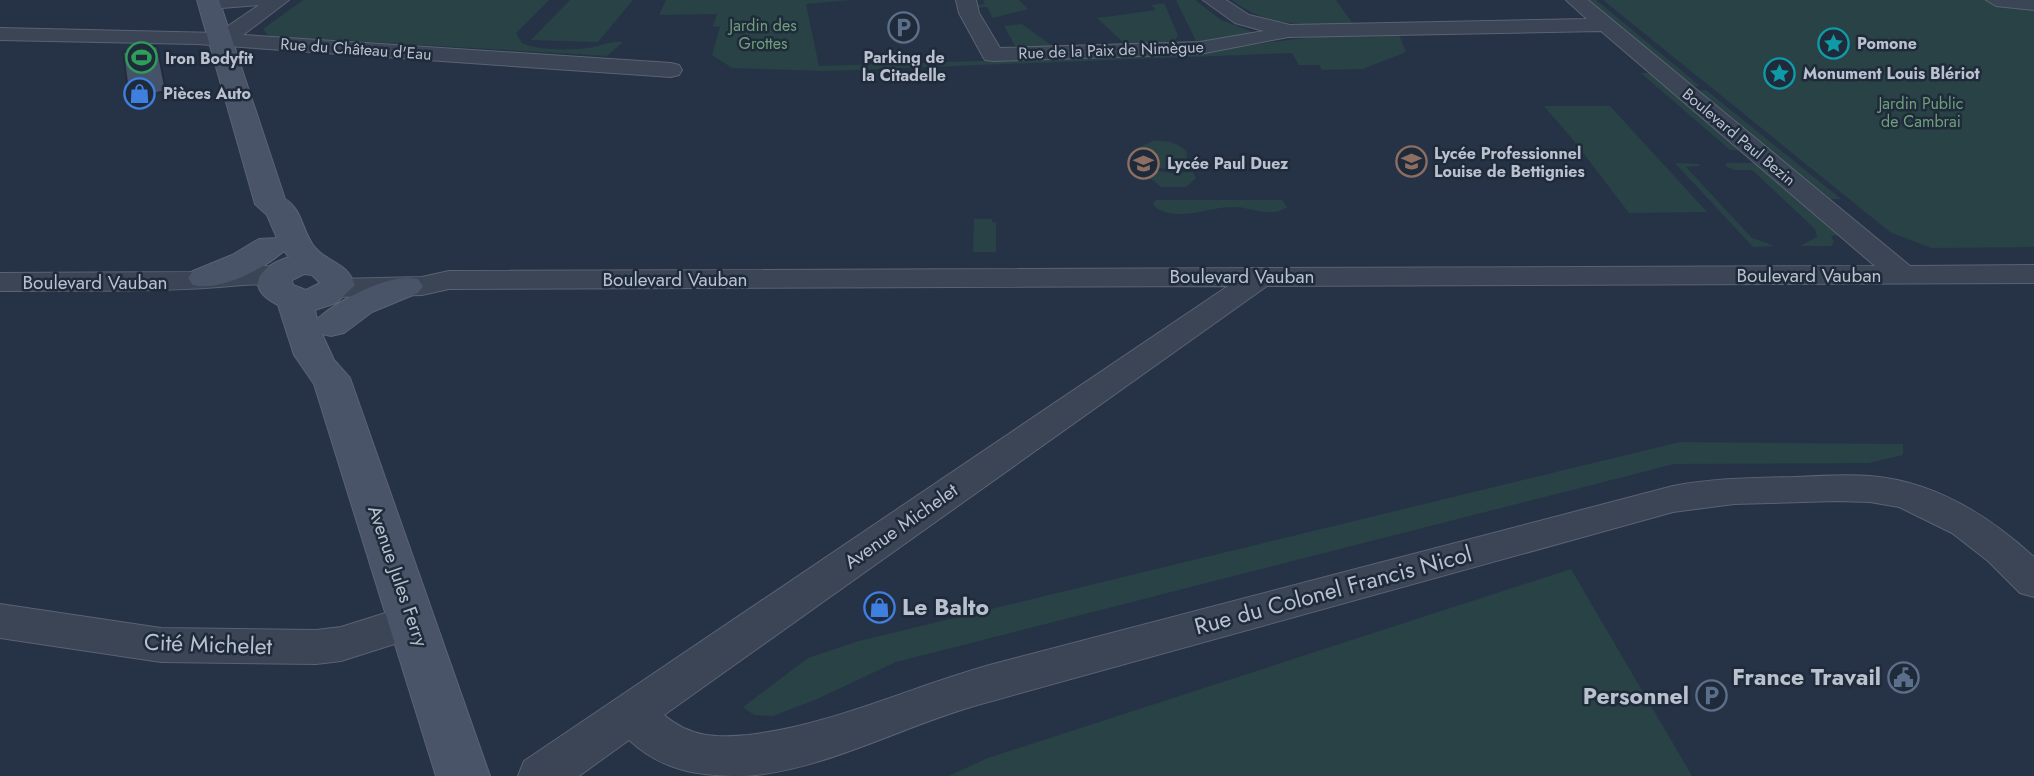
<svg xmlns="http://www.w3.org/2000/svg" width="2034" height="776" viewBox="0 0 2034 776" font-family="Jost,sans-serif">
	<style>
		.green { fill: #284246 }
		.building { fill: #455368; stroke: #212c3c; stroke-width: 2 }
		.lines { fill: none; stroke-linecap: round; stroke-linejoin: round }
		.street-casing { stroke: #5a6372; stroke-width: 2 }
		.secondary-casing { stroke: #5a6372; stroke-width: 2 }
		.street { fill: #3b4555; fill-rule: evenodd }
		.secondary { fill: #495468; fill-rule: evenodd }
		.labels { text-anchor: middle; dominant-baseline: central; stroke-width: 5; stroke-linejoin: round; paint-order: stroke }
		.far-park-label { font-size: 16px; fill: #6fa07b; stroke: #1f2a3a }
		.far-poi-label { font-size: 16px; font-weight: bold; fill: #b9c0ce; stroke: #1f2a3a; text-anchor: start }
		.far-street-label { font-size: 16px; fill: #b9c0ce; stroke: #1f2a3a }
		.street-label { font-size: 19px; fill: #b9c0ce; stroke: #1f2a3a }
		.near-street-label { font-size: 23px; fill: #b9c0ce; stroke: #1f2a3a }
		.near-poi-label { font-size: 23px; font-weight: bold; fill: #b9c0ce; stroke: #1f2a3a; text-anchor: end }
	</style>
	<rect width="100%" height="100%" fill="#263346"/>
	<g class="green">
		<path d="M303,0H549L516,33L522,43C540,51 570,50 589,48C601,46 610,41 623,42L607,56L269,36L263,29Z"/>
		<polygon points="570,0 633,0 598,42 531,40"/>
		<polygon points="666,0 851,0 806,4 819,66 1163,55 1313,37 1399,35 1406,52 1363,69 1322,70 1319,65 1299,65 1292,53 826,71 732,68 712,55 720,27 713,26 717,14 659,15"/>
		<polygon points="983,0 1019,0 1028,9 993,18 987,7 974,8 972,5 985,4"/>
		<polygon points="1176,0 1195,0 1221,20 1263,36 1197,43"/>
		<path d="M1232,0H1336L1353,24C1310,25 1267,28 1232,0Z"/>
		<polygon points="1586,0 1596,0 1700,86 1690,86"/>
		<polygon points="1603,0 2034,0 2034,247 1931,248 1890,232"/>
		<polygon points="1164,3 1178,35 1175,40 1166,44 1126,45 1097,18 1156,10 1151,5"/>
		<polygon points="1022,24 1051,45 1052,49 1018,51 1004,26"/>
		<polygon points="1641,73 1653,73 1743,150 1730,150"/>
		<polygon points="1706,90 1841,199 1831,199 1695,91"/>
		<polygon points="1544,106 1610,106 1707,212 1629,213 1574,141"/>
		<path d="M1153,141C1166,140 1178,142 1187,152L1186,162L1189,167L1167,169L1140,165L1138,148Z"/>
		<polygon points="1675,163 1699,164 1699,166 1686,167 1752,238 1775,246 1753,247"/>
		<polygon points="1727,163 1756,163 1840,235 1831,236 1834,242 1831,246 1800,246 1817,237 1815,229 1752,170 1735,170 1725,166"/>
		<polygon points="1142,169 1172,173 1193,172 1196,178 1186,187 1161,187 1153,180 1142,176"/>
		<path d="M1156,200H1282L1287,207C1271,219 1252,207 1233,207C1208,207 1180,222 1156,208L1153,203Z"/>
		<polygon points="974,219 992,219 992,222 996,223 996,252 973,252"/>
		<polygon points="1680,442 1903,444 1903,455 1869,463 1674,464 896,662 817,699 773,716 754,715 743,707 808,658 859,641"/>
		<polygon points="1571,569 1692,776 948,776 988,758"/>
	</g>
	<polygon class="building" points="157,46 166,91 129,99 123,52"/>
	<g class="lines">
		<defs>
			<g id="street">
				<polygon points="201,0 289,0 243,35 671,63 679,65 682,70 679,75 671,77 197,44 0,40 0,28 218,33 259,5 209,9 202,7 199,3"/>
				<path d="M956,0H976L979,13L1000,48L1200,42L1264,31L1235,23L1203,0H1226L1249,15L1290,25L1587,19L1566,0H1588L1910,266L2034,265V283L1267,286L664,715C690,737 715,738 748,735C834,725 914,685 997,663C1222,604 1448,545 1673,486C1714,478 1754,478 1795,477C1820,476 1845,474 1870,476C1934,481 1988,515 2034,557V597L2020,593L1988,561L1952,533L1899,507L1870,502L1838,501L1734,504L1673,512C1442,576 1211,640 981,704C904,725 824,771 745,776C699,776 664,772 629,740L579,776H518L524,761L1228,286L449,289L422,295L335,297L324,294L320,288L324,282L335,279L422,277L449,271L1875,266L1601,31L1288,37L1200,54L993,61L985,60L982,55L959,13Z"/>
				<polygon points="1986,0 2034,0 2034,10 1996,6"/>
				<path d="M262,265L285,271L290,277L285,283C272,287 257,283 243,285C162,293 81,290 0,291V273L190,272Z"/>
				<polygon points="0,604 161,628 316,630 341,627 414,604 429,609 435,621 429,633 341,661 316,664 161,662 0,638"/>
			</g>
			<path id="secondary" d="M197,0H219L285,199C302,209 302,230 313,245C327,264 346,260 355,285L336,303L315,310L317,319C339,300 390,272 418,279L423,286L418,293L372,312L344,333L331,336L322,334L334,360L350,378L490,776H436L314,384L294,355L278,305C243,287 259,267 289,257L284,251C263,269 220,292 193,285L188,278L193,271L232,255L259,239L277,238L267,215L255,204ZM304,274L312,275L320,283L306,290L293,285L292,280Z"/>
		</defs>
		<use href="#street" class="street-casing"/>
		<use href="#secondary" class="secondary-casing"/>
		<use href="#street" class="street"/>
		<use href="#secondary" class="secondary"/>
	</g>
	<defs>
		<symbol id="parking-ring" viewBox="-11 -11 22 22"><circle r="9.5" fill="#1f2a3a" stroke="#5c6f8a" stroke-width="1.5"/><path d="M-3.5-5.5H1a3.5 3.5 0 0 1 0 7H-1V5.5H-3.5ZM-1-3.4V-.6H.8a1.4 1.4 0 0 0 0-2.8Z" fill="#5c6f8a"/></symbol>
		<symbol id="sight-ring" viewBox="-11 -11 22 22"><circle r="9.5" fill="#1f2a3a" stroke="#0f9aa8" stroke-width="1.5"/><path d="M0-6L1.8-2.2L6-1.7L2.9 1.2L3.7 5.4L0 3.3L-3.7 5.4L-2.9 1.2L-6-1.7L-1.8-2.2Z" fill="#0f9aa8"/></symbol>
		<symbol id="stadium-ring" viewBox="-11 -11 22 22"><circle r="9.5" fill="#1f2a3a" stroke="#2e9e5b" stroke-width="1.5"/><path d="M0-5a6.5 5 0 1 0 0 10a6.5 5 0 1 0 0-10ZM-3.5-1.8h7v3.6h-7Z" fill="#2e9e5b"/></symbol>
		<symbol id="shop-ring" viewBox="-11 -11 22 22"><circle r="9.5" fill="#1f2a3a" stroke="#3f7fe0" stroke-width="1.5"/><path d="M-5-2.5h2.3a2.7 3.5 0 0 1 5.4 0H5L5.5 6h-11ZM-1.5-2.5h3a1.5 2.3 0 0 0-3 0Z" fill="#3f7fe0"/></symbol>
		<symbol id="school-ring" viewBox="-11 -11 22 22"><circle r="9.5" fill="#1f2a3a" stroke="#8d6e63" stroke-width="1.5"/><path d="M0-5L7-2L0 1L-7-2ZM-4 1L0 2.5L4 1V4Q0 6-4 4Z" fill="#8d6e63"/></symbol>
		<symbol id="civic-ring" viewBox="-11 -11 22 22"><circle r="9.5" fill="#1f2a3a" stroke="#5c6f8a" stroke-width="1.5"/><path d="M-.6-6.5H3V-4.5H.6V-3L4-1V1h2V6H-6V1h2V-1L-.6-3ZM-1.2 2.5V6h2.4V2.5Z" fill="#5c6f8a"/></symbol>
	</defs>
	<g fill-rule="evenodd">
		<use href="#parking-ring" x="886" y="10" width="35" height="35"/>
		<use href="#sight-ring" x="1816" y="26" width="35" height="35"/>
		<use href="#stadium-ring" x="124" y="40" width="35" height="35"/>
		<use href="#sight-ring" x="1762" y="56" width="35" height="35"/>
		<use href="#shop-ring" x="122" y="76" width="35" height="35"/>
		<use href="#school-ring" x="1394" y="144" width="35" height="35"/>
		<use href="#school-ring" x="1126" y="146" width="35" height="35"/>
		<use href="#shop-ring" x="862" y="590" width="35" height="35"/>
		<use href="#civic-ring" x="1886" y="660" width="35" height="35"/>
		<use href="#parking-ring" x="1694" y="678" width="35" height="35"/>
	</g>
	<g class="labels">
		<g class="far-park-label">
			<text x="763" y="25">Jardin des<tspan x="763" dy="18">Grottes</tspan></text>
			<text x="1921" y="103">Jardin Public<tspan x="1921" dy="18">de Cambrai</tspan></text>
		</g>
		<g class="far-poi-label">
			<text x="1857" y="43">Pomone</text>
			<text x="904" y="57" text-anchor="middle">Parking de<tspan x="904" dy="18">la Citadelle</tspan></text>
			<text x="165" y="58">Iron Bodyfit</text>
			<text x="1803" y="73">Monument Louis Blériot</text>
			<text x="163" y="93">Pièces Auto</text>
			<text x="1434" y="153">Lycée Professionnel<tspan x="1434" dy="18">Louise de Bettignies</tspan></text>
			<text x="1167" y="163">Lycée Paul Duez</text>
		</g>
		<g class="far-street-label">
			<text transform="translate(356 49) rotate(4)">Rue du Château d'Eau</text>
			<text transform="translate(1111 50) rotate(-2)">Rue de la Paix de Nimègue</text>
			<text transform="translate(1739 137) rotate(40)">Boulevard Paul Bezin</text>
		</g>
		<g class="street-label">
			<text x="1809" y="275">Boulevard Vauban</text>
			<text x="1242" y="276">Boulevard Vauban</text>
			<text x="675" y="279">Boulevard Vauban</text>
			<text x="95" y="282">Boulevard Vauban</text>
			<text transform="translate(901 526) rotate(-35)">Avenue Michelet</text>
			<text transform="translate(398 576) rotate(71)">Avenue Jules Ferry</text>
		</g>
		<g class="near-street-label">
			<text transform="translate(1333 590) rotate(-15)">Rue du Colonel Francis Nicol</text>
			<text transform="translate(208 644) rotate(2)">Cité Michelet</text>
		</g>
		<g class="near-poi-label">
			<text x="902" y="607" text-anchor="start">Le Balto</text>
			<text x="1881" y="677">France Travail</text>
			<text x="1689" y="696">Personnel</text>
		</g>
	</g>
</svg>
